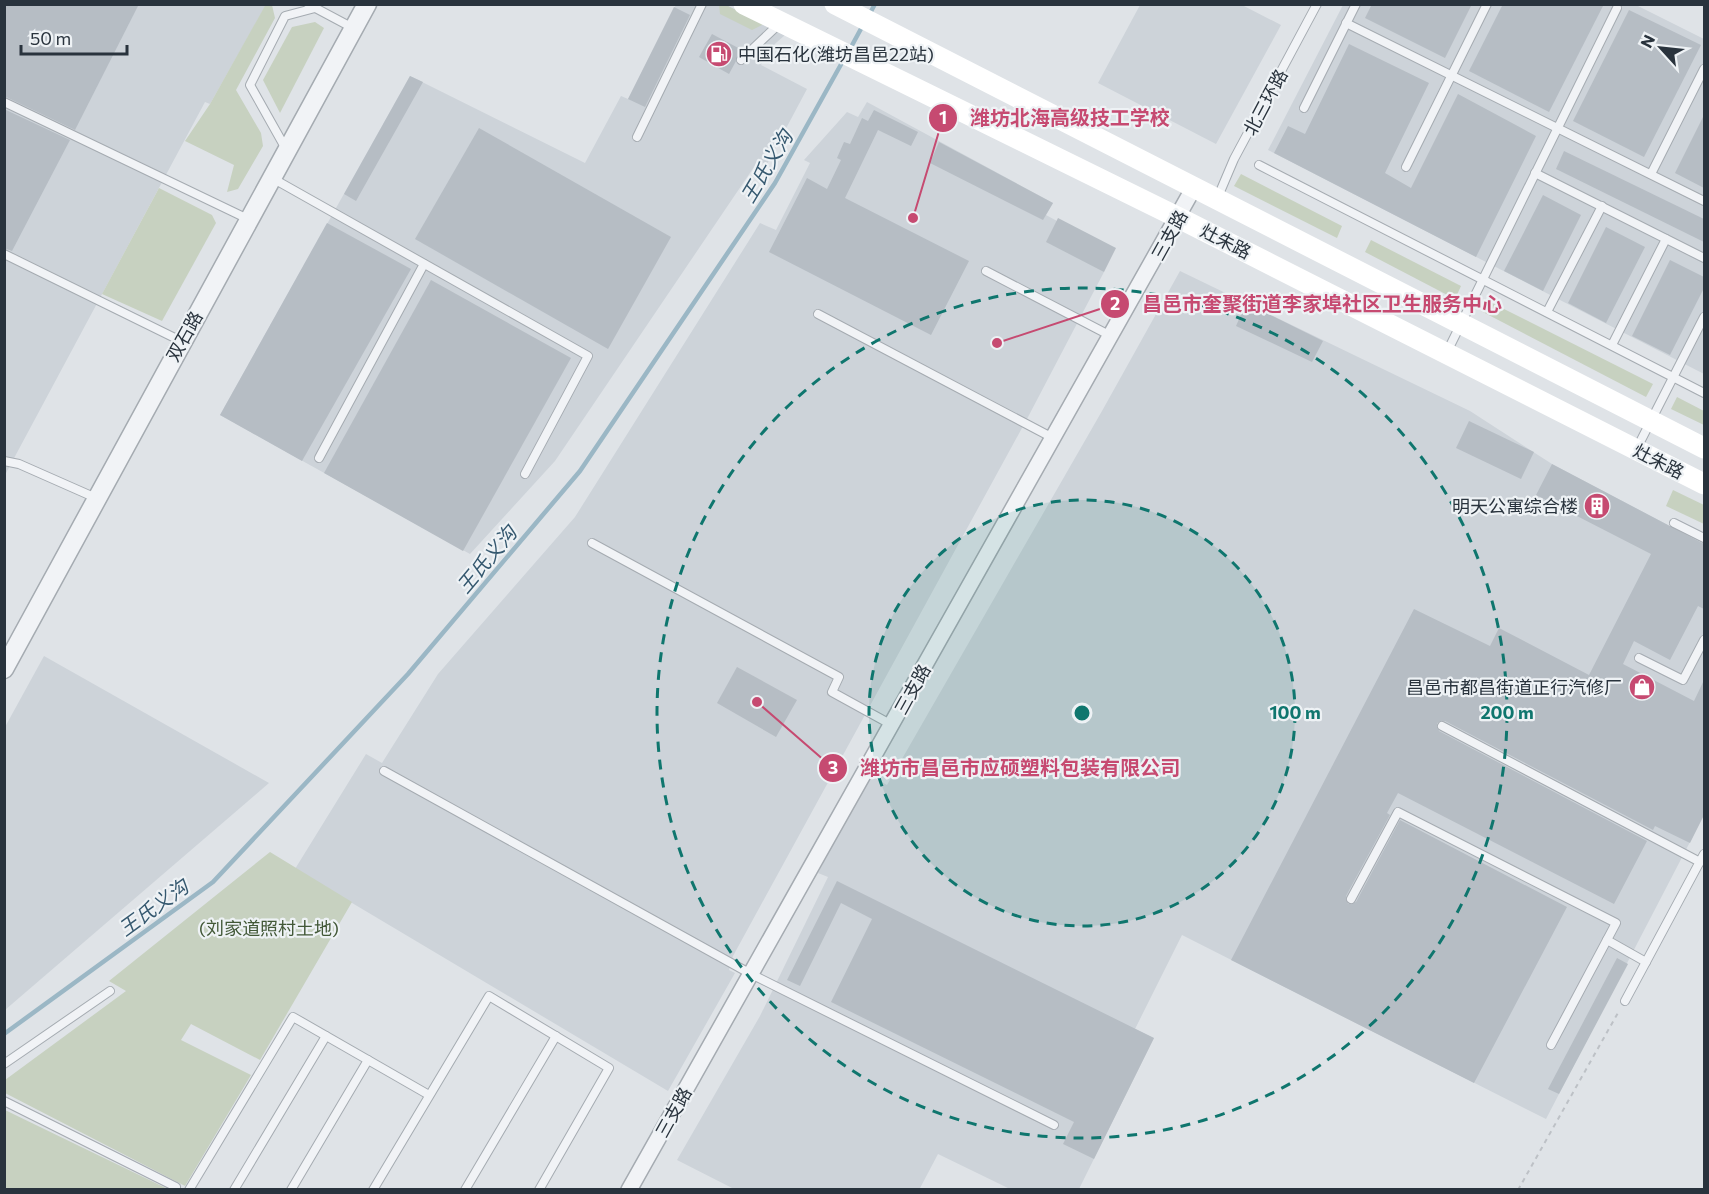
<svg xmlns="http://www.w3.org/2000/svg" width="1709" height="1194" viewBox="0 0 1709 1194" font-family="Commissioner,'Noto Sans SC',sans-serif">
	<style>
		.built { fill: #cdd3d9 }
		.green { fill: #c7d1c0 }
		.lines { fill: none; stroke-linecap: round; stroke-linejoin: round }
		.stream { stroke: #9bb7c5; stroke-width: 4.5 }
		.building { fill: #b6bdc4 }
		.service-casing { stroke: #a5abb1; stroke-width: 10 }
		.minor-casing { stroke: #a5abb1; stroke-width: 18 }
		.tertiary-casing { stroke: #a5abb1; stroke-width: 21 }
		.path { stroke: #bdc1c6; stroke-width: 2; stroke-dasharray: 4.5 4.5; stroke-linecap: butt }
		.service { stroke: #f1f3f6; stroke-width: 8 }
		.minor { stroke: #f1f3f6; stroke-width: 15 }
		.tertiary { stroke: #f1f3f6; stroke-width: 18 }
		.secondary { stroke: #fff; stroke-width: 21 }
		.ring { fill: none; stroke: #0f766e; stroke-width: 3; stroke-dasharray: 10 8 }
		.labels { text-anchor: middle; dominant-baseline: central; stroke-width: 4.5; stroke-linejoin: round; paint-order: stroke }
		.poi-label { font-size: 18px; fill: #29333d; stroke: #eef2f5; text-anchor: end }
		.street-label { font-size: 18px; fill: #29333d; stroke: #eef2f5 }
		.park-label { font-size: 18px; fill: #425837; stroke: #eef2f5 }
		.water-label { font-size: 20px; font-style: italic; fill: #35586f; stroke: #eef2f5 }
		.centre { fill: #0f766e; stroke: #eef2f5; stroke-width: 3 }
		.ring-label { font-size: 18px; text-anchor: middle; font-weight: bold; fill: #0f766e; stroke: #eef2f5; stroke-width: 4.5; stroke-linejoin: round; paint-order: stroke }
		.leader { fill: none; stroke: #c64a71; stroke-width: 2 }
		.callout-dot { fill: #c64a71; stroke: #eef2f5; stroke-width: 2 }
		.mark-label { font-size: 18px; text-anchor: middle; font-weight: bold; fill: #fff }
		.callout-label { font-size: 20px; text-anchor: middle; font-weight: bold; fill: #c64a71; stroke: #eef2f5; stroke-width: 4.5; stroke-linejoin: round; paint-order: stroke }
	</style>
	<rect width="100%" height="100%" fill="#dfe3e7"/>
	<g class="built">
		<polygon points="5,5 266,5 210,104 205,102 5,475"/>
		<polygon points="676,5 726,5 785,35 768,50 761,65 807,89 767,164 758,161 555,461 470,554 220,415 410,76 585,163 621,96 628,99"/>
		<polygon points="1140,5 1242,5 1281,25 1216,144 1098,83"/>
		<polygon points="1343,5 1636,5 1704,39 1704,374 1268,150"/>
		<polygon points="867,102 1053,203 1046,215 1057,221 1104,272 1028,417 733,956 729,970 735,973 668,1091 295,869 366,754 382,763 438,674 575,517 760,223 776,230 810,163 804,160 847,112 858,117"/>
		<polygon points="1180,271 1470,411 1552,464 1704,544 1704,815 1546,1119 1182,935 1135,1029 1154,1038 1079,1189 1010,1189 938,1154 919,1190 734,1189 677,1160 760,1016 828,877 818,873 869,775 887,785 1102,411"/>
		<polygon points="44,656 269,783 5,1010 5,727"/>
	</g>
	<g class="green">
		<polygon points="266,4 272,5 275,18 236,90 261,133 263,146 238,189 227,192 234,165 185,141 210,104"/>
		<polygon points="719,5 726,5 764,24 752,30 720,14"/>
		<polygon points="315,22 324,28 280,113 263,80 292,27"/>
		<polygon points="1241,174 1342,226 1337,238 1234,186"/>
		<polygon points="159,188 212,215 216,223 162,321 102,294"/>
		<polygon points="1371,240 1461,286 1455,299 1365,252"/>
		<polygon points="1488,301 1653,384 1646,397 1481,311"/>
		<polygon points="1677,397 1704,411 1704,425 1671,409"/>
		<polygon points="1673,490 1704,505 1704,524 1666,506"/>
		<polygon points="270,852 352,902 260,1060 191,1024 181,1040 251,1075 185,1186 5,1093 5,1080 126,991 109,981"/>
		<polygon points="5,1110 168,1189 5,1189"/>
	</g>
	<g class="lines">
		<g class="stream">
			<polyline points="869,15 875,4"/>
			<polyline points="850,49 863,25"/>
			<polyline points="4,1034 213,882 408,674 580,471 775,183 844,59"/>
		</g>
	</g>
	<g class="building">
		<polygon points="4,4 139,4 75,130 4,96"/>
		<polygon points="1372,4 1472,4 1445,58 1365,18"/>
		<polygon points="1503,4 1604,4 1549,112 1469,71"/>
		<polygon points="674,7 690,15 645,107 628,99"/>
		<polygon points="1629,10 1701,45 1644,157 1573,121"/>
		<polygon points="712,34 742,50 729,74 699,57"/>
		<polygon points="1349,44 1429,83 1385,173 1411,188 1458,94 1536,136 1476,257 1274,153 1288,126 1305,134"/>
		<polygon points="410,76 423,82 356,201 344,194"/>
		<polygon points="4,109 70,140 12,251 4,248"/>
		<polygon points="874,110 918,132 911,146 878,130 845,198 969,261 931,335 769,252 807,178 827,189 841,160 837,158 844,142 850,144 862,118 868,121"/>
		<polygon points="1704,115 1704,188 1675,173"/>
		<polygon points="479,128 671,237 608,349 415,239"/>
		<polygon points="939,142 1053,203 1043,220 930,163"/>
		<polygon points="1564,151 1704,219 1704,242 1556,169"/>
		<polygon points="1543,195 1581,215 1543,291 1504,271"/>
		<polygon points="1058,218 1116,248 1104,272 1046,242"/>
		<polygon points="327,223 411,269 302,461 220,415"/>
		<polygon points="1606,227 1645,247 1606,323 1568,303"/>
		<polygon points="1670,260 1704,277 1704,288 1670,355 1632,336"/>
		<polygon points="431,280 571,358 463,551 324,473"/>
		<polygon points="1246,303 1323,341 1312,362 1236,326"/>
		<polygon points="1469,421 1534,452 1521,479 1456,448"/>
		<polygon points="1552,464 1704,544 1704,609 1698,606 1670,660 1634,641 1623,664 1694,701 1704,680 1704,815 1690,843 1655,826 1653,830 1445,721 1437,723 1439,731 1647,841 1614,904 1398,793 1387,813 1390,815 1346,896 1348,904 1356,902 1400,820 1567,907 1474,1083 1231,960 1414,609 1490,646 1499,628 1589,675 1651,554 1536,495"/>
		<polygon points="737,667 797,700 776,737 717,703"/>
		<polygon points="837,881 1154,1038 1094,1159 1063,1144 1074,1122 831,1002 872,919 841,903 800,986 787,980"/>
		<polygon points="1617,958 1628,964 1559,1094 1548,1089"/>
	</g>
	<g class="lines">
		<defs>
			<g id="service">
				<polyline points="308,4 353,28"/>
				<polyline points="1346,23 1704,201"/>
				<polyline points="741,60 779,24"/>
				<polyline points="4,102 248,219"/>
				<polyline points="1304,108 1356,4"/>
				<polyline points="637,137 702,4"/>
				<polyline points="286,149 250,85 285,16 315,8"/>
				<polyline points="1259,165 1704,393"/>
				<polyline points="1406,167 1487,4"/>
				<polyline points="1535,173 1704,258"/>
				<polyline points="1651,174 1704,69"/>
				<polyline points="272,178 588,356 525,474"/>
				<polyline points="1217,199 1234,159 1317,4"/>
				<polyline points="4,254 181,341"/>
				<polyline points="986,271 1111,336"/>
				<polyline points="1547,312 1602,206"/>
				<polyline points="818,314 1053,438"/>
				<polyline points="1612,345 1666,239"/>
				<polyline points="1447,352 1617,8"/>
				<polyline points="1637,448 1704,317"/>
				<polyline points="319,458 424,264"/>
				<polyline points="4,461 19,464 96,498"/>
				<polyline points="1674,523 1704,538"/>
				<polyline points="592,543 839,677 832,692 892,725"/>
				<polyline points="1639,658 1683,680 1704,640"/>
				<polyline points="1442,726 1700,862"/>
				<polyline points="384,771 751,974 1054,1125"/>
				<polyline points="1351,899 1398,812 1616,923 1551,1045"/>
				<polyline points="1607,940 1646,962"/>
				<polyline points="1625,1001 1704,854"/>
				<polyline points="4,1064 110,991"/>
				<polyline points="4,1101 176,1187 175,1190"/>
				<polyline points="189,1190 293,1017 429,1095"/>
				<polyline points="234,1190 326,1036"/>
				<polyline points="291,1190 368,1060"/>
				<polyline points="373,1190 489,996 609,1068 539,1190"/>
				<polyline points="465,1190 556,1036"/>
			</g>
			<polyline id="minor" points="629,1190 1193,189"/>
			<polyline id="tertiary" points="4,669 367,4"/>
		</defs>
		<use href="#service" class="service-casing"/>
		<use href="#minor" class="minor-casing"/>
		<use href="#tertiary" class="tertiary-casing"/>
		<polyline class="path" points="1518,1190 1619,1011"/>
		<use href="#service" class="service"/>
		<use href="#minor" class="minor"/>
		<use href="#tertiary" class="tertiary"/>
		<g class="secondary">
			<polyline points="744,4 1179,218 1704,484"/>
			<polyline points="835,4 1704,448"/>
		</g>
	</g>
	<circle cx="1082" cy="713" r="213" fill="#0f766e" fill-opacity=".12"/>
	<g class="ring">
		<circle cx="1082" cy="713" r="213"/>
		<circle cx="1082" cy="713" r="425"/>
	</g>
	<defs>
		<symbol id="fuel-disc" viewBox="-11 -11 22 22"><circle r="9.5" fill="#c64a71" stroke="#eef2f5"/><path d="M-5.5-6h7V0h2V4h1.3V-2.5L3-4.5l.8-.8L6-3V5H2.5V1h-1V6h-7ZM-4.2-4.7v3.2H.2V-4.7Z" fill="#fff"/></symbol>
		<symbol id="building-disc" viewBox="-11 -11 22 22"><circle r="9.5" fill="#c64a71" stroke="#eef2f5"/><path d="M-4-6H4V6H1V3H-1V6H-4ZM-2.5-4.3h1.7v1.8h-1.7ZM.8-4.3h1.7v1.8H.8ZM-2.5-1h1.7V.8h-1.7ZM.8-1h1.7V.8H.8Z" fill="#fff"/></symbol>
		<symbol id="shop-disc" viewBox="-11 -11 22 22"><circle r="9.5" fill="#c64a71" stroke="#eef2f5"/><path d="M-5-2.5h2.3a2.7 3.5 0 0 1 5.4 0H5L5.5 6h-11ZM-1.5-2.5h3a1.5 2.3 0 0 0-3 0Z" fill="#fff"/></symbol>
	</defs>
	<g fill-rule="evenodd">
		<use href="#fuel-disc" x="704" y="39" width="30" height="30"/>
		<use href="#building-disc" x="1582" y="491" width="30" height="30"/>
		<use href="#shop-disc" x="1627" y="672" width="30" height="30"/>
	</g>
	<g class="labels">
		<g class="poi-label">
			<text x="738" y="54" text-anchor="start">中国石化(潍坊昌邑22站)</text>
			<text x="1578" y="506">明天公寓综合楼</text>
			<text x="1622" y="687">昌邑市都昌街道正行汽修厂</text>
		</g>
		<g class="street-label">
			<text transform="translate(1265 102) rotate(-62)">北三环路</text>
			<text transform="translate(1169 235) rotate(-61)">三支路</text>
			<text transform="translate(1226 241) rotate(27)">灶朱路</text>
			<text transform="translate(184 336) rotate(-61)">双石路</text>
			<text transform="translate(1659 461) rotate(27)">灶朱路</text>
			<text transform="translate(912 689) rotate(-61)">三支路</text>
			<text transform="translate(673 1112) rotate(-61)">三支路</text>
		</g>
		<g class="park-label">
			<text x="269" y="928">(刘家道照村土地)</text>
		</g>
		<g class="water-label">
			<text transform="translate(766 166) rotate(-59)">王氏义沟</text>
			<text transform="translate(486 559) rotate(-50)">王氏义沟</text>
			<text transform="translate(153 907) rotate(-36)">王氏义沟</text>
		</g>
	</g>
	<circle cx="1082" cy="713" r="9" class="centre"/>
	<g class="ring-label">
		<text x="1295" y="719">100 m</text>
		<text x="1507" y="719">200 m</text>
	</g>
	<path class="leader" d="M913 218L943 118M997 343L1115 304M757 702L833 768"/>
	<g class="callout-dot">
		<circle cx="913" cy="218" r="6"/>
		<circle cx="997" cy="343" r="6"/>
		<circle cx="757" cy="702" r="6"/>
		<circle cx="943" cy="118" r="15"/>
		<circle cx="1115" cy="304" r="15"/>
		<circle cx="833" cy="768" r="15"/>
	</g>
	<g class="mark-label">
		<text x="943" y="124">1</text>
		<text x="1115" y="310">2</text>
		<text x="833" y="774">3</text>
	</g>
	<g class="callout-label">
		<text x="1070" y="125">潍坊北海高级技工学校</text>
		<text x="1322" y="311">昌邑市奎聚街道李家埠社区卫生服务中心</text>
		<text x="1020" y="775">潍坊市昌邑市应硕塑料包装有限公司</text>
	</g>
	<rect width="1709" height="1194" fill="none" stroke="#29333d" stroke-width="12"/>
	<g transform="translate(1661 48) rotate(297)" stroke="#eef2f5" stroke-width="4.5" paint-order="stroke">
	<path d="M0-4.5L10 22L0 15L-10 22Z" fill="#29333d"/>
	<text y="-9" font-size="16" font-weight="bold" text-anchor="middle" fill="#29333d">N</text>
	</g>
	<path d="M21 45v9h106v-9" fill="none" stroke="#29333d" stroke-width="3"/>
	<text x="30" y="45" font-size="18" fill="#29333d" stroke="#eef2f5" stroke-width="4.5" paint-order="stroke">50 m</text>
</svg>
